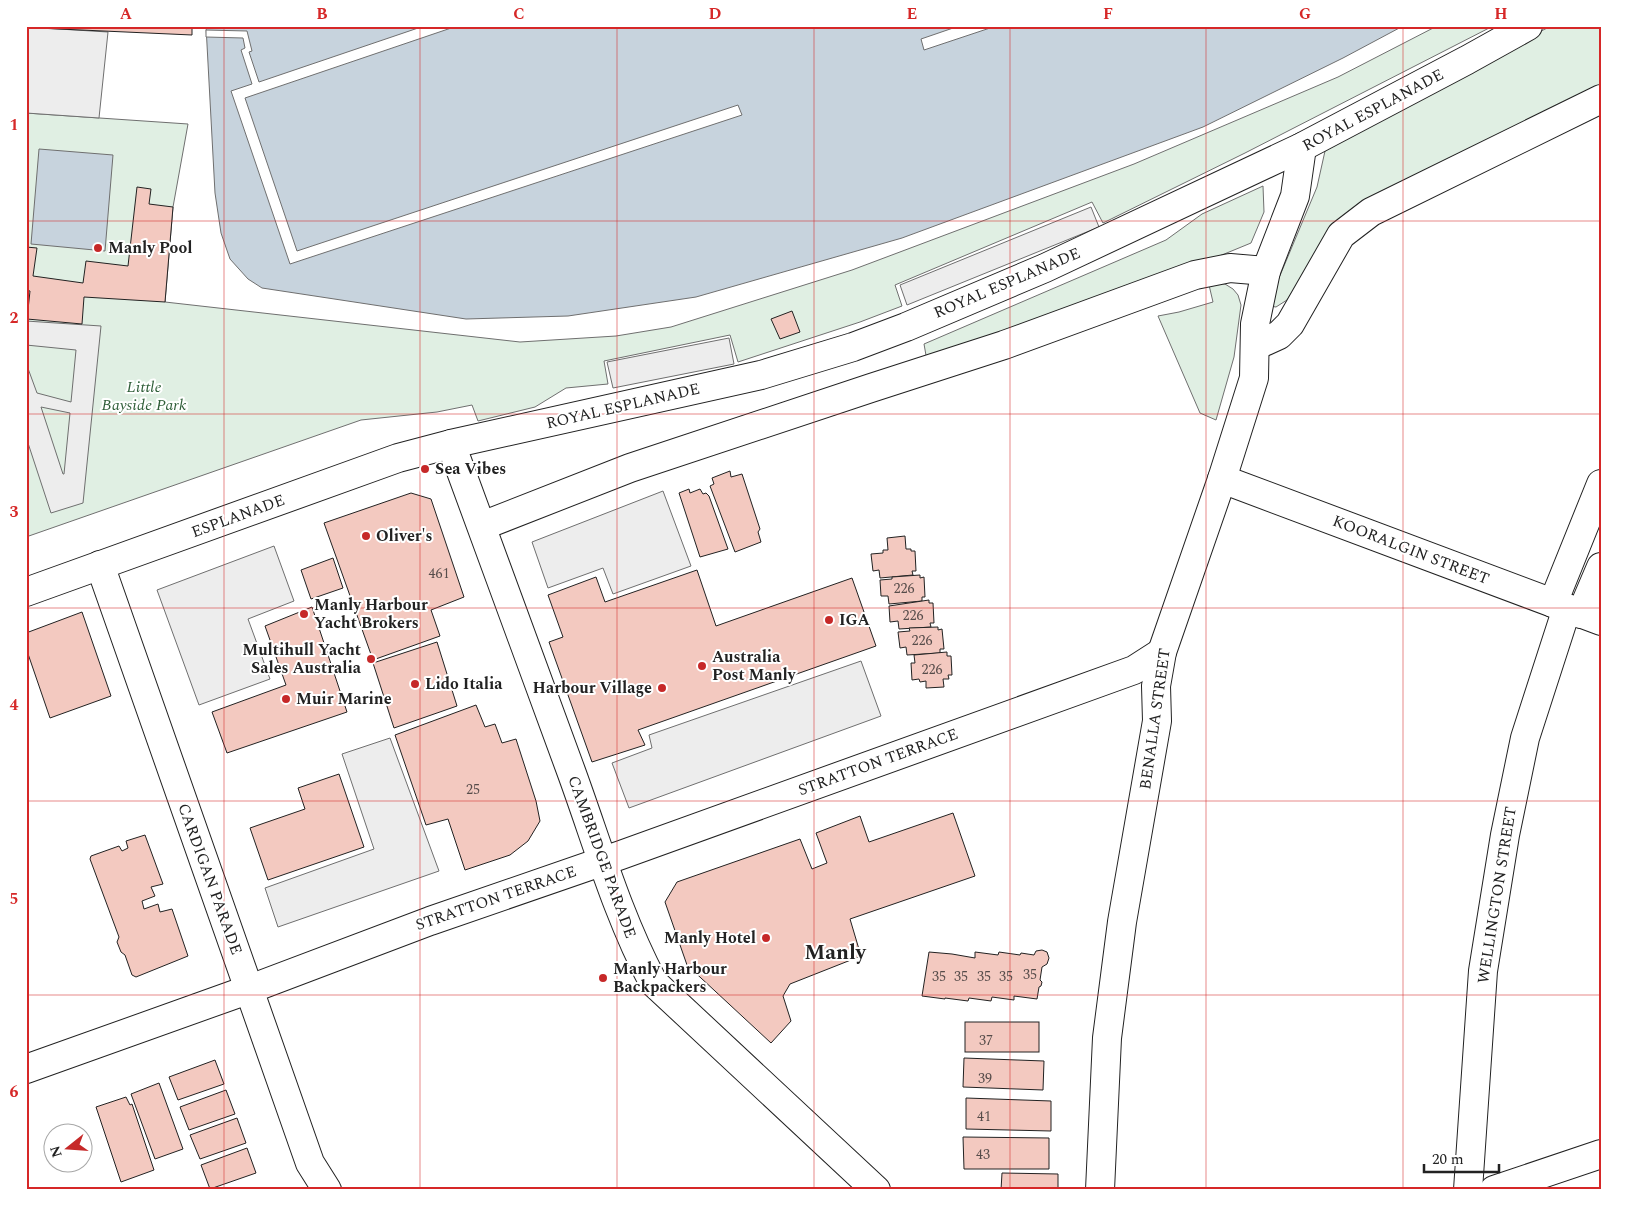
<svg xmlns="http://www.w3.org/2000/svg" width="1627" height="1216" viewBox="0 0 1627 1216" font-family="Spectral,serif">
	<style>
		.green { fill: #e0efe3; stroke: #6f6f6f }
		.parking { fill: #ededed; stroke: #6f6f6f; fill-rule: evenodd }
		.water { fill: #c7d3dd; stroke: #6f6f6f }
		.pier { fill: #fff; stroke: #6f6f6f }
		.building { fill: #f3c9c0; stroke: #222 }
		.lines { fill: none; stroke-linecap: round; stroke-linejoin: round }
		.minor-casing { stroke: #222; stroke-width: 30 }
		.minor { stroke: #fff; stroke-width: 28 }
		.grid { fill: none; stroke: #d62828; stroke-width: 1; stroke-opacity: 0.55 }
		.poi-dot { fill: #c62828; stroke: #fff; stroke-width: 2 }
		.labels { text-anchor: middle; dominant-baseline: central; stroke-width: 4; stroke-linejoin: round; paint-order: stroke }
		.number-label { font-size: 14px; fill: #564c4a }
		.street-label { font-size: 16px; fill: #222; stroke: #fff }
		.poi-label { font-size: 16px; font-weight: bold; fill: #222; stroke: #fff; text-anchor: start }
		.park-label { font-size: 16px; font-style: italic; fill: #2f5e38; stroke: #fff }
		.district-label { font-size: 21px; font-weight: bold; fill: #222; stroke: #fff }
		.neatline { fill: none; stroke: #d62828; stroke-width: 2 }
		.grid-label { font-size: 16px; text-anchor: middle; font-weight: bold; fill: #d62828 }
	</style>
	<rect width="100%" height="100%" fill="#fff"/>
	<g class="green">
		<polygon points="1437,26 1493,26 1245,153 1103,223 1092,202 895,285 902,306 860,322 738,362 730,335 604,361 608,384 566,388 535,407 478,421 472,405 437,412 361,420 26,537 26,113 188,124 173,207 165,302 520,342 616,336 671,327 852,270 1134,164 1338,77"/>
		<polygon points="1551,26 1601,26 1601,84 1546,116 1336,226 1287,300 1276,307 1270,306 1271,297 1317,187 1325,151 1477,64"/>
		<polygon points="1263,186 1264,212 1251,243 1115,299 927,361 924,344 1166,240 1202,214"/>
		<polygon points="1216,283 1225,284 1233,289 1238,295 1241,305 1234,357 1216,420 1200,413 1158,316 1179,312 1213,302 1209,285"/>
	</g>
	<g class="parking">
		<polygon points="26,27 108,32 99,118 26,113"/>
		<polygon points="1091,207 1099,227 907,305 900,285"/>
		<path d="M26,321L101,326L83,503L51,513L26,437V363L37,393L71,402L76,350L26,345ZM41,407L70,413L64,474H63Z"/>
		<polygon points="729,338 734,364 613,388 607,362"/>
		<polygon points="663,491 691,566 613,594 603,568 548,588 532,542"/>
		<polygon points="274,546 294,601 248,619 270,679 199,705 157,590"/>
		<polygon points="861,661 881,716 629,808 612,763 652,748 649,735"/>
		<polygon points="390,738 439,871 278,927 265,888 374,849 342,754"/>
	</g>
	<g class="water">
		<polygon points="206,26 1403,26 1343,58 1203,127 902,238 696,297 568,316 466,319 262,288 248,279 230,259 221,233 215,193"/>
		<polygon points="39,149 113,155 105,251 31,244"/>
	</g>
	<g class="pier">
		<polygon points="424,26 457,26 245,98 297,251 738,105 742,115 290,264 231,91 252,84 241,50 245,48 243,38 206,37 206,30 247,31 252,51 249,52 259,82"/>
		<polygon points="959,26 996,26 924,50 921,39"/>
	</g>
	<g class="building">
		<polygon points="37,26 192,26 192,35 37,28"/>
		<polygon points="137,187 151,189 149,204 173,207 165,302 84,297 82,324 27,319 30,291 26,290 26,247 37,248 33,276 83,283 86,261 128,266"/>
		<polygon points="792,311 800,332 780,339 771,319"/>
		<polygon points="730,471 731,477 742,474 760,529 758,532 761,542 735,552 710,486 714,484 712,478"/>
		<polygon points="689,489 690,493 700,489 703,494 706,493 709,496 728,549 700,557 679,493"/>
		<polygon points="411,493 431,499 464,597 431,610 440,636 373,660 324,523"/>
		<polygon points="905,536 906,549 911,549 911,551 915,551 916,571 912,571 913,575 880,578 879,570 873,571 871,554 883,553 883,550 888,550 887,538"/>
		<polygon points="333,558 343,588 311,599 301,570"/>
		<polygon points="697,570 716,626 852,578 876,646 638,730 645,745 592,762 549,642 563,637 548,595 596,577 605,602"/>
		<polygon points="920,575 920,578 924,577 925,597 922,597 922,601 889,604 888,596 881,596 880,580 892,579 892,577"/>
		<polygon points="929,600 929,603 933,603 934,623 930,623 931,627 899,629 898,621 890,622 889,606"/>
		<polygon points="312,607 347,712 227,753 212,712 286,685 265,626"/>
		<polygon points="82,612 111,696 50,718 26,648 26,633"/>
		<polygon points="938,627 938,630 942,629 944,649 940,649 940,653 907,655 906,647 900,648 898,632 910,631 909,628"/>
		<polygon points="437,642 457,706 394,728 373,663"/>
		<polygon points="947,652 947,656 951,656 952,675 948,675 949,679 943,679 944,687 926,688 926,681 920,682 919,679 912,680 911,663 915,663 914,655"/>
		<polygon points="476,705 485,727 495,724 502,743 516,739 536,801 540,821 528,841 510,855 465,870 448,819 426,825 395,735"/>
		<polygon points="339,774 364,847 268,880 250,828 305,809 298,788"/>
		<polygon points="953,813 975,876 850,919 861,956 790,984 783,996 791,1021 771,1043 687,965 665,902 677,882 800,839 812,869 827,863 816,833 860,816 869,842"/>
		<polygon points="145,835 163,884 151,887 155,896 142,901 144,909 158,904 160,912 172,909 188,956 136,977 132,975 125,955 121,952 117,942 119,937 90,859 91,856 119,846 122,851 128,848 126,841"/>
		<polygon points="1042,950 1047,952 1049,958 1047,964 1042,967 1040,980 1042,982 1041,986 1039,987 1037,999 1014,996 1014,1000 992,997 991,1001 969,998 968,1001 945,998 945,999 922,996 929,952 952,954 975,958 975,952 998,955 999,952 1020,955 1021,953 1034,955 1036,951"/>
		<rect x="965" y="1022" width="74" height="30"/>
		<polygon points="964,1058 1044,1061 1043,1090 963,1087"/>
		<polygon points="215,1060 224,1084 178,1100 169,1077"/>
		<polygon points="159,1083 183,1149 155,1159 131,1094"/>
		<polygon points="226,1090 235,1114 189,1130 180,1107"/>
		<polygon points="126,1097 130,1105 132,1104 154,1170 121,1182 96,1107"/>
		<polygon points="966,1098 1051,1101 1051,1131 966,1129"/>
		<polygon points="237,1118 246,1143 200,1159 190,1135"/>
		<polygon points="963,1137 1049,1138 1049,1169 964,1169"/>
		<polygon points="247,1148 256,1173 210,1189 201,1165"/>
		<polygon points="1002,1173 1058,1174 1058,1190 1001,1190"/>
	</g>
	<g class="lines">
		<defs>
			<g id="minor">
				<polyline points="1255,346 1279,335 1290,324 1341,235 1371,212 1601,99"/>
				<path d="M451,444C491,553 531,662 571,771C597,842 617,914 653,982L876,1190"/>
				<polyline points="1222,479 1601,621"/>
				<polyline points="482,526 630,468 871,388 1004,345 1195,275 1230,268 1266,271"/>
				<polyline points="100,565 310,1163 327,1190"/>
				<polyline points="26,592 398,458 451,444 761,375 853,347 906,327 1045,268 1302,147 1467,60 1528,26"/>
				<polyline points="1553,603 1601,484"/>
				<polyline points="1581,614 1601,567"/>
				<polyline points="26,1069 250,989 430,921 621,855 1134,670 1162,652"/>
				<polyline points="1100,1190 1107,1038 1122,922 1157,721 1156,686 1162,652 1222,479 1254,378 1255,324 1266,271 1295,196 1302,147"/>
				<polyline points="1468,1190 1483,971 1505,835 1525,738 1567,608"/>
				<polyline points="1494,1190 1601,1154"/>
			</g>
		</defs>
		<use href="#minor" class="minor-casing"/>
		<use href="#minor" class="minor"/>
	</g>
	<path class="grid" d="M224,26V1190M420,26V1190M617,26V1190M814,26V1190M1010,26V1190M1206,26V1190M1403,26V1190M26,221H1601M26,414H1601M26,608H1601M26,801H1601M26,995H1601"/>
	<g class="poi-dot">
		<circle cx="98" cy="248" r="5"/>
		<circle cx="425" cy="469" r="5"/>
		<circle cx="366" cy="536" r="5"/>
		<circle cx="304" cy="614" r="5"/>
		<circle cx="829" cy="620" r="5"/>
		<circle cx="371" cy="659" r="5"/>
		<circle cx="702" cy="666" r="5"/>
		<circle cx="415" cy="684" r="5"/>
		<circle cx="662" cy="688" r="5"/>
		<circle cx="286" cy="699" r="5"/>
		<circle cx="766" cy="938" r="5"/>
		<circle cx="603" cy="978" r="5"/>
	</g>
	<g class="labels">
		<g class="number-label">
			<text x="439" y="573">461</text>
			<text x="904" y="588">226</text>
			<text x="913" y="615">226</text>
			<text x="922" y="640">226</text>
			<text x="932" y="669">226</text>
			<text x="473" y="789">25</text>
			<text x="1030" y="974">35</text>
			<text x="939" y="976">35</text>
			<text x="961" y="976">35</text>
			<text x="984" y="976">35</text>
			<text x="1006" y="976">35</text>
			<text x="986" y="1040">37</text>
			<text x="985" y="1078">39</text>
			<text x="984" y="1116">41</text>
			<text x="983" y="1154">43</text>
		</g>
		<g class="street-label">
			<text transform="translate(1373 110) rotate(-28)">ROYAL ESPLANADE</text>
			<text transform="translate(1007 283) rotate(-23)">ROYAL ESPLANADE</text>
			<text transform="translate(623 406) rotate(-13)">ROYAL ESPLANADE</text>
			<text transform="translate(238 516) rotate(-20)">ESPLANADE</text>
			<text transform="translate(1411 550) rotate(21)">KOORALGIN STREET</text>
			<text transform="translate(1155 719) rotate(-82)">BENALLA STREET</text>
			<text transform="translate(878 762) rotate(-20)">STRATTON TERRACE</text>
			<text transform="translate(602 857) rotate(70)">CAMBRIDGE PARADE</text>
			<text transform="translate(210 879) rotate(70)">CARDIGAN PARADE</text>
			<text transform="translate(1497 895) rotate(-81)">WELLINGTON STREET</text>
			<text transform="translate(496 898) rotate(-19)">STRATTON TERRACE</text>
		</g>
		<g class="poi-label">
			<text x="108" y="248">Manly Pool</text>
			<text x="435" y="469">Sea Vibes</text>
			<text x="376" y="536">Oliver's</text>
			<text x="314" y="605">Manly Harbour<tspan x="314" dy="18">Yacht Brokers</tspan></text>
			<text x="839" y="620">IGA</text>
			<text x="361" y="650" text-anchor="end">Multihull Yacht<tspan x="361" dy="18">Sales Australia</tspan></text>
			<text x="712" y="657">Australia<tspan x="712" dy="18">Post Manly</tspan></text>
			<text x="425" y="684">Lido Italia</text>
			<text x="652" y="688" text-anchor="end">Harbour Village</text>
			<text x="296" y="699">Muir Marine</text>
			<text x="756" y="938" text-anchor="end">Manly Hotel</text>
			<text x="613" y="969">Manly Harbour<tspan x="613" dy="18">Backpackers</tspan></text>
		</g>
		<g class="park-label">
			<text x="144" y="387">Little<tspan x="144" dy="18">Bayside Park</tspan></text>
		</g>
		<g class="district-label">
			<text x="835" y="953">Manly</text>
		</g>
	</g>
	<rect width="1627" height="1216" fill="none" stroke="#ffffff" stroke-width="55"/>
	<g transform="translate(68 1148) rotate(253)"><circle r="24" fill="#ffffff" stroke="#a7a7a7"/>
	<path d="M0-4L9 19L0 12L-9 19Z" fill="#c62828"/>
	<text y="-8" font-size="14" font-weight="bold" text-anchor="middle" fill="#222222">N</text>
	</g>
	<path d="M1424 1164v8h75v-8" fill="none" stroke="#222222" stroke-width="2.5"/>
	<text x="1432" y="1164" font-size="15" fill="#222222" stroke="#ffffff" stroke-width="4" paint-order="stroke">20 m</text>
	<rect x="28" y="28" width="1572" height="1160" class="neatline"/>
	<g class="grid-label">
		<text x="126" y="19">A</text>
		<text x="322" y="19">B</text>
		<text x="519" y="19">C</text>
		<text x="715" y="19">D</text>
		<text x="912" y="19">E</text>
		<text x="1108" y="19">F</text>
		<text x="1305" y="19">G</text>
		<text x="1501" y="19">H</text>
		<text x="14" y="130">1</text>
		<text x="14" y="323">2</text>
		<text x="14" y="517">3</text>
		<text x="14" y="710">4</text>
		<text x="14" y="904">5</text>
		<text x="14" y="1097">6</text>
	</g>
</svg>
